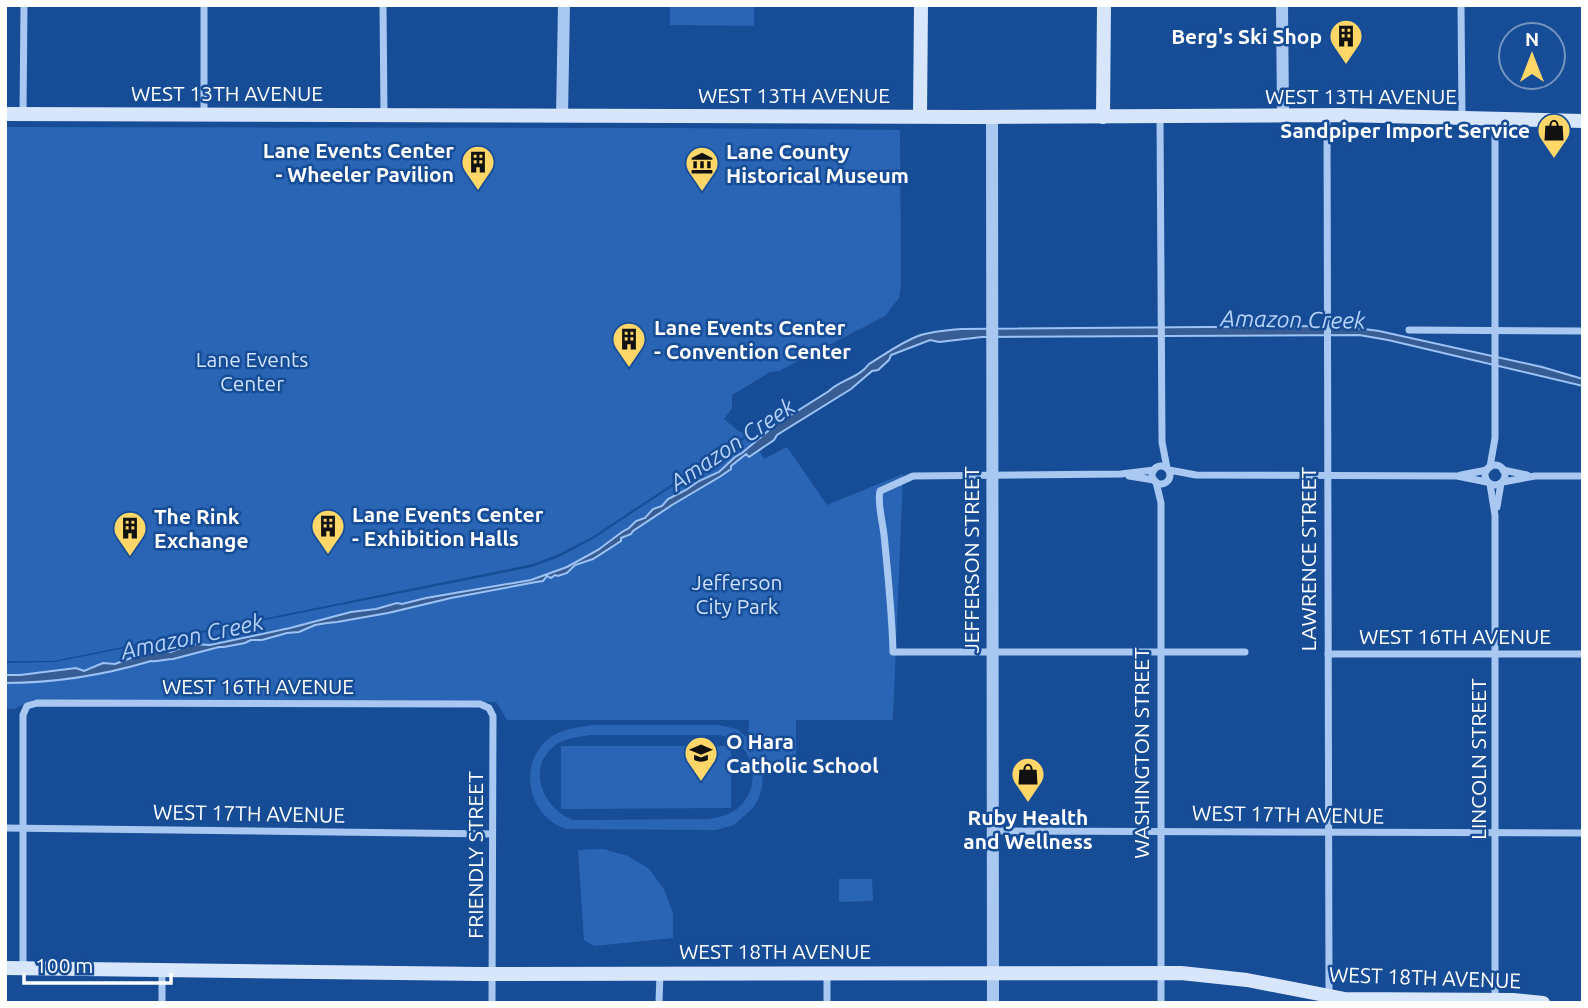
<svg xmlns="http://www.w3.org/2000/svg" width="1588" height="1008" viewBox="0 0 1588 1008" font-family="Ubuntu,sans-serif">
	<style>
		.green { fill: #2a65b5; fill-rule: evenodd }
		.water { fill: #375d94; stroke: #9cc3f4; stroke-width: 2 }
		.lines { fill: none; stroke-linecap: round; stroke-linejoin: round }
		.minor { stroke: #a9c8f1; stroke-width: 7 }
		.tertiary { stroke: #a9c8f1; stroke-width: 12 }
		.secondary { stroke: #d8e6fc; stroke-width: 14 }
		.labels { text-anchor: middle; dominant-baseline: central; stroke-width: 5; stroke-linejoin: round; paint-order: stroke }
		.poi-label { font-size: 21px; font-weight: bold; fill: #fff; stroke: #174c96; text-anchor: start }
		.street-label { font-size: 21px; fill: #fff; stroke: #174c96 }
		.park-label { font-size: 21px; fill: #d0e3fc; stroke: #174c96 }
		.water-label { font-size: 23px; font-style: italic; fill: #b5d2f8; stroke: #174c96 }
	</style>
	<rect width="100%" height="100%" fill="#174c96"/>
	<g class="green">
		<polygon points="670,5 754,5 754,26 670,25"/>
		<polygon points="5,127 667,128 900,130 901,285 899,298 885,316 779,371 770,372 732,395 732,408 724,419 738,431 748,434 592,537 559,554 533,564 53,661 5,661"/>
		<path d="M750,435L764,459L787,447L827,505L903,474L893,720H796V769L763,770L762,787L758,800L752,809L734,825L716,830L566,829C529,817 517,766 547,740C560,729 577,727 594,725H718L737,729L748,738L749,720H507L496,702L33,700L14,709H5V663L55,662L532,567L559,557L593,539ZM590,735H718C756,739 765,791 734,811C726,816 717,818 707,819L573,820C542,808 525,766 557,744C567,738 578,737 590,735Z"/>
		<polygon points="561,746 731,746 731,808 561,809"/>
		<polygon points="603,849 628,856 649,869 664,889 673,913 673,938 594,946 584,940 578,850"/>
		<polygon points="839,879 872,879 873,901 839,902"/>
	</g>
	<path class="water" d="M1317,326L1357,328L1379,331L1542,367L1583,379V386L1388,340L1359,335L982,337L939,342L930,340L891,355L889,360L878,370L872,371L851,389L777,435L774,440L749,457L746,454L731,466V469L721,476L672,505L633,531L631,534L621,538V541L593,559L575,565L567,573L558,576L555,575L551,578L547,576L543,581L536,582L451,598L388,613L337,622L327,623L315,625L299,632L287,633L262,640H251L245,643L224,647H219L173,659C165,659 160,662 151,661C104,675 54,683 5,683V675H20L76,668L84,671L103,663L115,664L139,655L163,650L171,652L191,644L210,645L290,628L351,612L376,609L397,603L402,604L426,598L531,580L567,567L598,550L622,532L629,528L636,521L645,518L653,509L662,506L668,499L686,490L699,481L719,472L735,457L742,453L775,425L829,391C840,380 859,378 869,364C884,355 900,343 918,336C932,331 947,330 962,329Z"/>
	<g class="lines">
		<g class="minor">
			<polyline points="383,5 384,114"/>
			<polyline points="1461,5 1462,118"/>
			<polyline points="23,113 24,5"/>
			<polyline points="204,114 204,5"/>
			<polyline points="1327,116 1329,995"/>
			<polyline points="1160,117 1162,442 1167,468"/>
			<polyline points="1409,330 1583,331"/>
			<circle cx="1495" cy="475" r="10"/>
			<circle cx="1161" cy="475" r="9"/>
			<polyline points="1490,467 1495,438 1495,119"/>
			<path d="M1154,470L1121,474L913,476L880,491C877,503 883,523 884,535C888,574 892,613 893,652H1245"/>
			<polyline points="1169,470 1196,475 1457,476 1487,482"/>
			<polyline points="1503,470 1527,475"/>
			<polyline points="1461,475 1487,470"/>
			<polyline points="1129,476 1154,480"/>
			<polyline points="1156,482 1161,503 1161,1003"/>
			<polyline points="1503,482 1535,476 1583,476"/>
			<polyline points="1490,484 1495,515 1495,1001"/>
			<polyline points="1497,507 1501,483"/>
			<polyline points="1328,654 1583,654"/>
			<polyline points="5,828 492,834"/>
			<polyline points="993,831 1583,833"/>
			<polyline points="23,968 23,715 27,706 37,703 480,704 489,708 493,716 492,1003"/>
			<polyline points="162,970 162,1003"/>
			<polyline points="827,973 827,1003"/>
			<polyline points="659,1003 660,973"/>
		</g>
		<g class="tertiary">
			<polyline points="1282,5 1283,116"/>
			<polyline points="562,116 564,5"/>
			<polyline points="992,117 993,1003"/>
		</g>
		<g class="secondary">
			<polyline points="5,114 973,117 1342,115 1583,121"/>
			<polyline points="920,116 921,5"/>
			<polyline points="1103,117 1104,5"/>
			<polyline points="5,968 480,974 1181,973 1247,980 1345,999 1513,1000 1543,1003"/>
		</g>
	</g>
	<defs>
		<symbol id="building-pin" viewBox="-11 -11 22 30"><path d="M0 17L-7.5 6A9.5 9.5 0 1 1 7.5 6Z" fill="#ffd769" stroke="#174c96"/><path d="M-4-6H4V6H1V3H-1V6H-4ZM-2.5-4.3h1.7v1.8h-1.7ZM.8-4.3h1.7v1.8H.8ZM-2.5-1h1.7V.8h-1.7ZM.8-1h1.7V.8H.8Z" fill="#111"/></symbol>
		<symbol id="shop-pin" viewBox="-11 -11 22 30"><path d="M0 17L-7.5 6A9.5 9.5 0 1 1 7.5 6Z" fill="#ffd769" stroke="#174c96"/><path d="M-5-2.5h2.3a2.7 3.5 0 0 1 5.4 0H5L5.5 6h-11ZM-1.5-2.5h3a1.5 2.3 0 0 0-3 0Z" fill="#111"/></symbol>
		<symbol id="museum-pin" viewBox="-11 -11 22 30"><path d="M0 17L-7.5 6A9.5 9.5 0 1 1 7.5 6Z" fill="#ffd769" stroke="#174c96"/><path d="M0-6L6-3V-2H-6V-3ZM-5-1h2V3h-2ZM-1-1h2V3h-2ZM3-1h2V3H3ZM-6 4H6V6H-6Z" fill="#111"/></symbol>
		<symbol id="school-pin" viewBox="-11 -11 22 30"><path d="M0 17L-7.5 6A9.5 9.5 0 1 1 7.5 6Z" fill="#ffd769" stroke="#174c96"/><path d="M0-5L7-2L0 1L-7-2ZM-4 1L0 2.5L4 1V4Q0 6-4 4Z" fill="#111"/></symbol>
	</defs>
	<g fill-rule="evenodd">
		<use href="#building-pin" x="1327" y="17" width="38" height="52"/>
		<use href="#shop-pin" x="1535" y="111" width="38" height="52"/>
		<use href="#building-pin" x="459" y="143" width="38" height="52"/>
		<use href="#museum-pin" x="683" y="144" width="38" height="52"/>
		<use href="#building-pin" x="610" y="320" width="38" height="52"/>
		<use href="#building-pin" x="309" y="507" width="38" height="52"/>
		<use href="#building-pin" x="111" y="509" width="38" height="52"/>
		<use href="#school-pin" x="682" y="734" width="38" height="52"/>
		<use href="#shop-pin" x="1009" y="755" width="38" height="52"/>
	</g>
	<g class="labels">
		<g class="poi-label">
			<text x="1322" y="36" text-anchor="end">Berg's Ski Shop</text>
			<text x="1530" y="130" text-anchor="end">Sandpiper Import Service</text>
			<text x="454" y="150" text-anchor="end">Lane Events Center<tspan x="454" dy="24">- Wheeler Pavilion</tspan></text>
			<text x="726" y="151">Lane County<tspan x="726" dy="24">Historical Museum</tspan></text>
			<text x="654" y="327">Lane Events Center<tspan x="654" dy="24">- Convention Center</tspan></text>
			<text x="352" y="514">Lane Events Center<tspan x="352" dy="24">- Exhibition Halls</tspan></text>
			<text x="154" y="516">The Rink<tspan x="154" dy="24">Exchange</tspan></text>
			<text x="726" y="741">O Hara<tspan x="726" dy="24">Catholic School</tspan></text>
			<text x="1028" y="817" text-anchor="middle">Ruby Health<tspan x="1028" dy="24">and Wellness</tspan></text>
		</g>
		<g class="street-label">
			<text x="227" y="93">WEST 13TH AVENUE</text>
			<text x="794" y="95">WEST 13TH AVENUE</text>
			<text x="1361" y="96">WEST 13TH AVENUE</text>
			<text transform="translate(1308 559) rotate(-90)">LAWRENCE STREET</text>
			<text transform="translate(971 560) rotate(-90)">JEFFERSON STREET</text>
			<text x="1455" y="636">WEST 16TH AVENUE</text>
			<text x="258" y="686">WEST 16TH AVENUE</text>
			<text transform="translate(1141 753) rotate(-90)">WASHINGTON STREET</text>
			<text transform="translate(1478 759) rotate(-90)">LINCOLN STREET</text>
			<text transform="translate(249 813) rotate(1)">WEST 17TH AVENUE</text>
			<text transform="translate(1288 814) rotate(1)">WEST 17TH AVENUE</text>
			<text transform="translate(475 855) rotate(-90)">FRIENDLY STREET</text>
			<text x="775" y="951">WEST 18TH AVENUE</text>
			<text transform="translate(1425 977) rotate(2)">WEST 18TH AVENUE</text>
		</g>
		<g class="park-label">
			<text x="252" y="359">Lane Events<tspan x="252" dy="24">Center</tspan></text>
			<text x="737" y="582">Jefferson<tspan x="737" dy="24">City Park</tspan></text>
		</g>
		<g class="water-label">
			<text transform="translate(1293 319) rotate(1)">Amazon Creek</text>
			<text transform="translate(732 444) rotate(-34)">Amazon Creek</text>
			<text transform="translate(192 636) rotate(-12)">Amazon Creek</text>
		</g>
	</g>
	<rect width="1588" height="1008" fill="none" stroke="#ffffff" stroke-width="14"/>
	<g transform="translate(1532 56)"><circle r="33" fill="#174c96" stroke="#7494c0" stroke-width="2"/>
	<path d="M0-5L12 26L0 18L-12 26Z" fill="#ffd769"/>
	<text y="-10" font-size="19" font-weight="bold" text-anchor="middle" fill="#ffffff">N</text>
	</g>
	<path d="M24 973v10h147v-10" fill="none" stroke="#ffffff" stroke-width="3.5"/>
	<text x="35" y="973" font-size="21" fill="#ffffff" stroke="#174c96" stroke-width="5" paint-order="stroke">100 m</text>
</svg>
